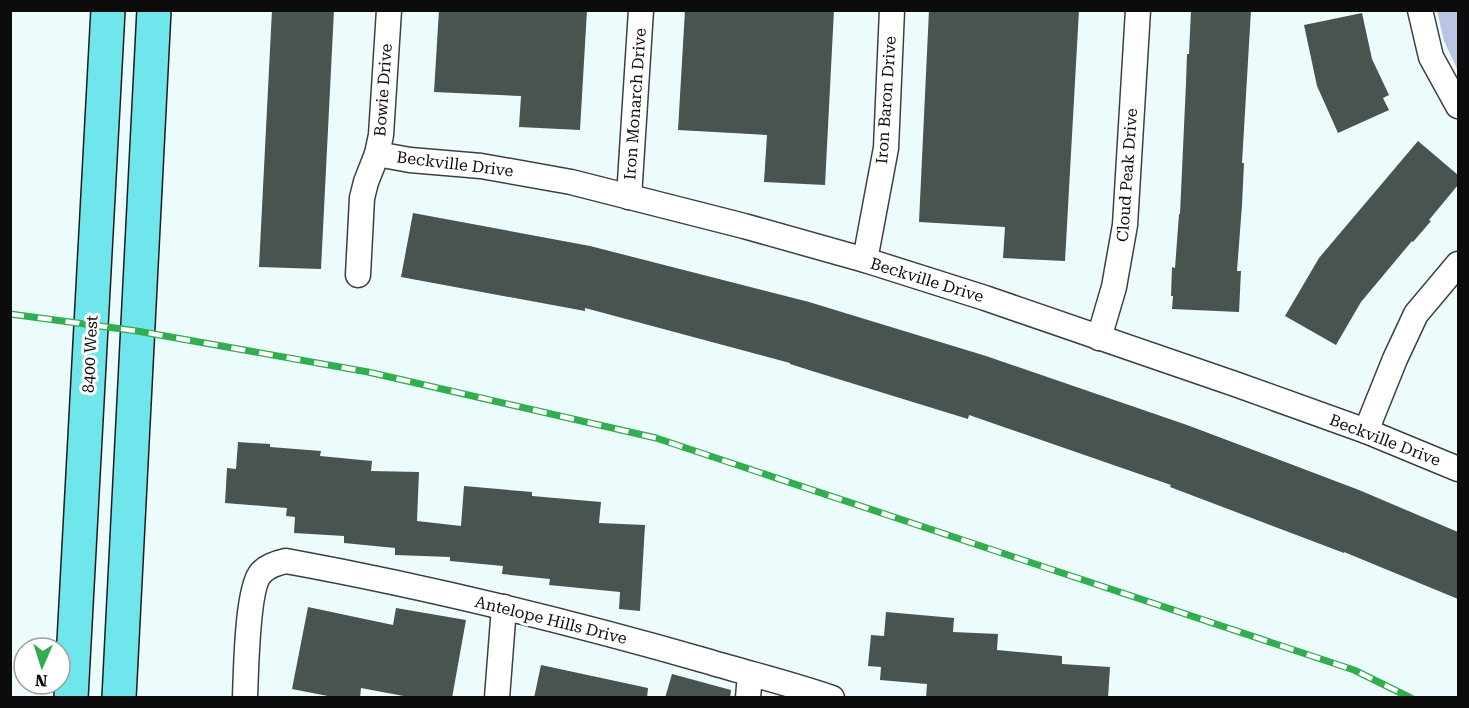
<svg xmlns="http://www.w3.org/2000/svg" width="1469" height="708" viewBox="0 0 1469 708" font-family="'Roboto Serif',serif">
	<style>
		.green { fill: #bac4e4 }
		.building { fill: #495350 }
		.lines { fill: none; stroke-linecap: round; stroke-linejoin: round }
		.minor-casing { stroke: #3f3f3f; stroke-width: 27 }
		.primary-casing { stroke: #1d1d1d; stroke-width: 36 }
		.minor { stroke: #fff; stroke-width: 24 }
		.primary { stroke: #6fe6eb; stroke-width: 33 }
		.rail-casing { stroke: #32ad4f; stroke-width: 7 }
		.rail { stroke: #fff; stroke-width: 4.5; stroke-dasharray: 14; stroke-linecap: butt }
		.labels { text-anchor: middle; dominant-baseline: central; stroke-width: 6; stroke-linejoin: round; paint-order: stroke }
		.street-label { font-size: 16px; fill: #0c0c0c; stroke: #fff }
	</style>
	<rect width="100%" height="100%" fill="#ecfcfd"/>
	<polygon class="green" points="1437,11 1458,11 1458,71 1444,41"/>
	<g class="building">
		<polygon points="272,10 334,10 321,269 259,267"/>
		<polygon points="439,10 587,10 580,130 519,127 521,96 434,92"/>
		<polygon points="685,10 834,10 825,185 764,182 767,135 678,130"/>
		<polygon points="929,10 1079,10 1065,261 1003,258 1005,227 919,222"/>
		<polygon points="1191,10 1251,10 1242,163 1244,163 1242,205 1237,271 1241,271 1239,312 1172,309 1173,296 1171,296 1172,267 1175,268 1179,214 1180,214 1186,83 1187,54 1189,54"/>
		<polygon points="1362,13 1372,59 1389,95 1383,98 1389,110 1338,133 1317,86 1304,25"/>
		<polygon points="1418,141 1458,175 1458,185 1429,220 1431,221 1413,242 1412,241 1361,302 1336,345 1285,316 1319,258"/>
		<polygon points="413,213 590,246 809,302 986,356 1187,425 1359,490 1458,532 1458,599 1344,552 1344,553 1170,487 1171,485 969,415 968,419 812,371 790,364 790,363 585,308 585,311 401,277"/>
		<polygon points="238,442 270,444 270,447 321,451 320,456 372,461 371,471 419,472 417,521 461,526 464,486 532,492 532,496 601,502 599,523 645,525 640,611 619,609 620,592 549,585 550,579 502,574 503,566 450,561 450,557 395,555 395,548 344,543 344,536 294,533 295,517 286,516 287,508 225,503 227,468 236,469"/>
		<polygon points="308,607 393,625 396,608 466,620 452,698 414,698 361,688 360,698 338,698 292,689"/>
		<polygon points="886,612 954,618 953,632 998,634 997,650 1062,656 1062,664 1110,667 1108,698 926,698 927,684 880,680 881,667 868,666 871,635 884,636"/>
		<polygon points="541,665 648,688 647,698 534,698"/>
		<polygon points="672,674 731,690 730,698 665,698"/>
	</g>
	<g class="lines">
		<defs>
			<g id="minor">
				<polyline points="1420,10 1431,57 1458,106"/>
				<polyline points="377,154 410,160 481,166 571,182 744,226 865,260 985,298 1235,384 1366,431 1458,469"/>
				<polyline points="629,197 641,10"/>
				<polyline points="865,260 886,148 892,10"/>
				<polyline points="358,275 362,198 366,182 377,154 381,135 389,10"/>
				<polyline points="1099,338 1114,287 1125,225 1138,10"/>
				<polyline points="1366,431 1395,359 1416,314 1458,264"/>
				<path d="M245,698C246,673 247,588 261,573C267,566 277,563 286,561C429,587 570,622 710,662C750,674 792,684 832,698"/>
				<polyline points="497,698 504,607"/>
				<polyline points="748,698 750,674"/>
			</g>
			<g id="primary">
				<polyline points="71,698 108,10"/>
				<polyline points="119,698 154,10"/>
			</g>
		</defs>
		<use href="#minor" class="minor-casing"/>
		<use href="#primary" class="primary-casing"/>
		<use href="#minor" class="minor"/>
		<use href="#primary" class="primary"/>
		<defs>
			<polyline id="rail" points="10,314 137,331 368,372 656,438 1354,670 1411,698"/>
		</defs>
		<use href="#rail" class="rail-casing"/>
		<use href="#rail" class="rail"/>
	</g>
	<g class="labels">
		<g class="street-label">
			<text transform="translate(383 90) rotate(-86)">Bowie Drive</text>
			<text transform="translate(886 100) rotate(-86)">Iron Baron Drive</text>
			<text transform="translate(635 104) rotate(-86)">Iron Monarch Drive</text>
			<text transform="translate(455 164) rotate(7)">Beckville Drive</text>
			<text transform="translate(1127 175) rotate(-86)">Cloud Peak Drive</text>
			<text transform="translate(927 280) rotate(17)">Beckville Drive</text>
			<text transform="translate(90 354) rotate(-87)">8400 West</text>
			<text transform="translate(1385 440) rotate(21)">Beckville Drive</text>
			<text transform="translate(551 620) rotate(14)">Antelope Hills Drive</text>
		</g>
	</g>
	<rect width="1469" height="708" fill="none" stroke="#0c0c0c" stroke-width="24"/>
	<g transform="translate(42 666) rotate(183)"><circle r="28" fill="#ffffff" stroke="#9e9e9e" stroke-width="1.5"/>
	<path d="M0-4.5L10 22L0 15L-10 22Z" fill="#32ad4f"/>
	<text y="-9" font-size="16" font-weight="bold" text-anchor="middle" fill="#0c0c0c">N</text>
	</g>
</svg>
